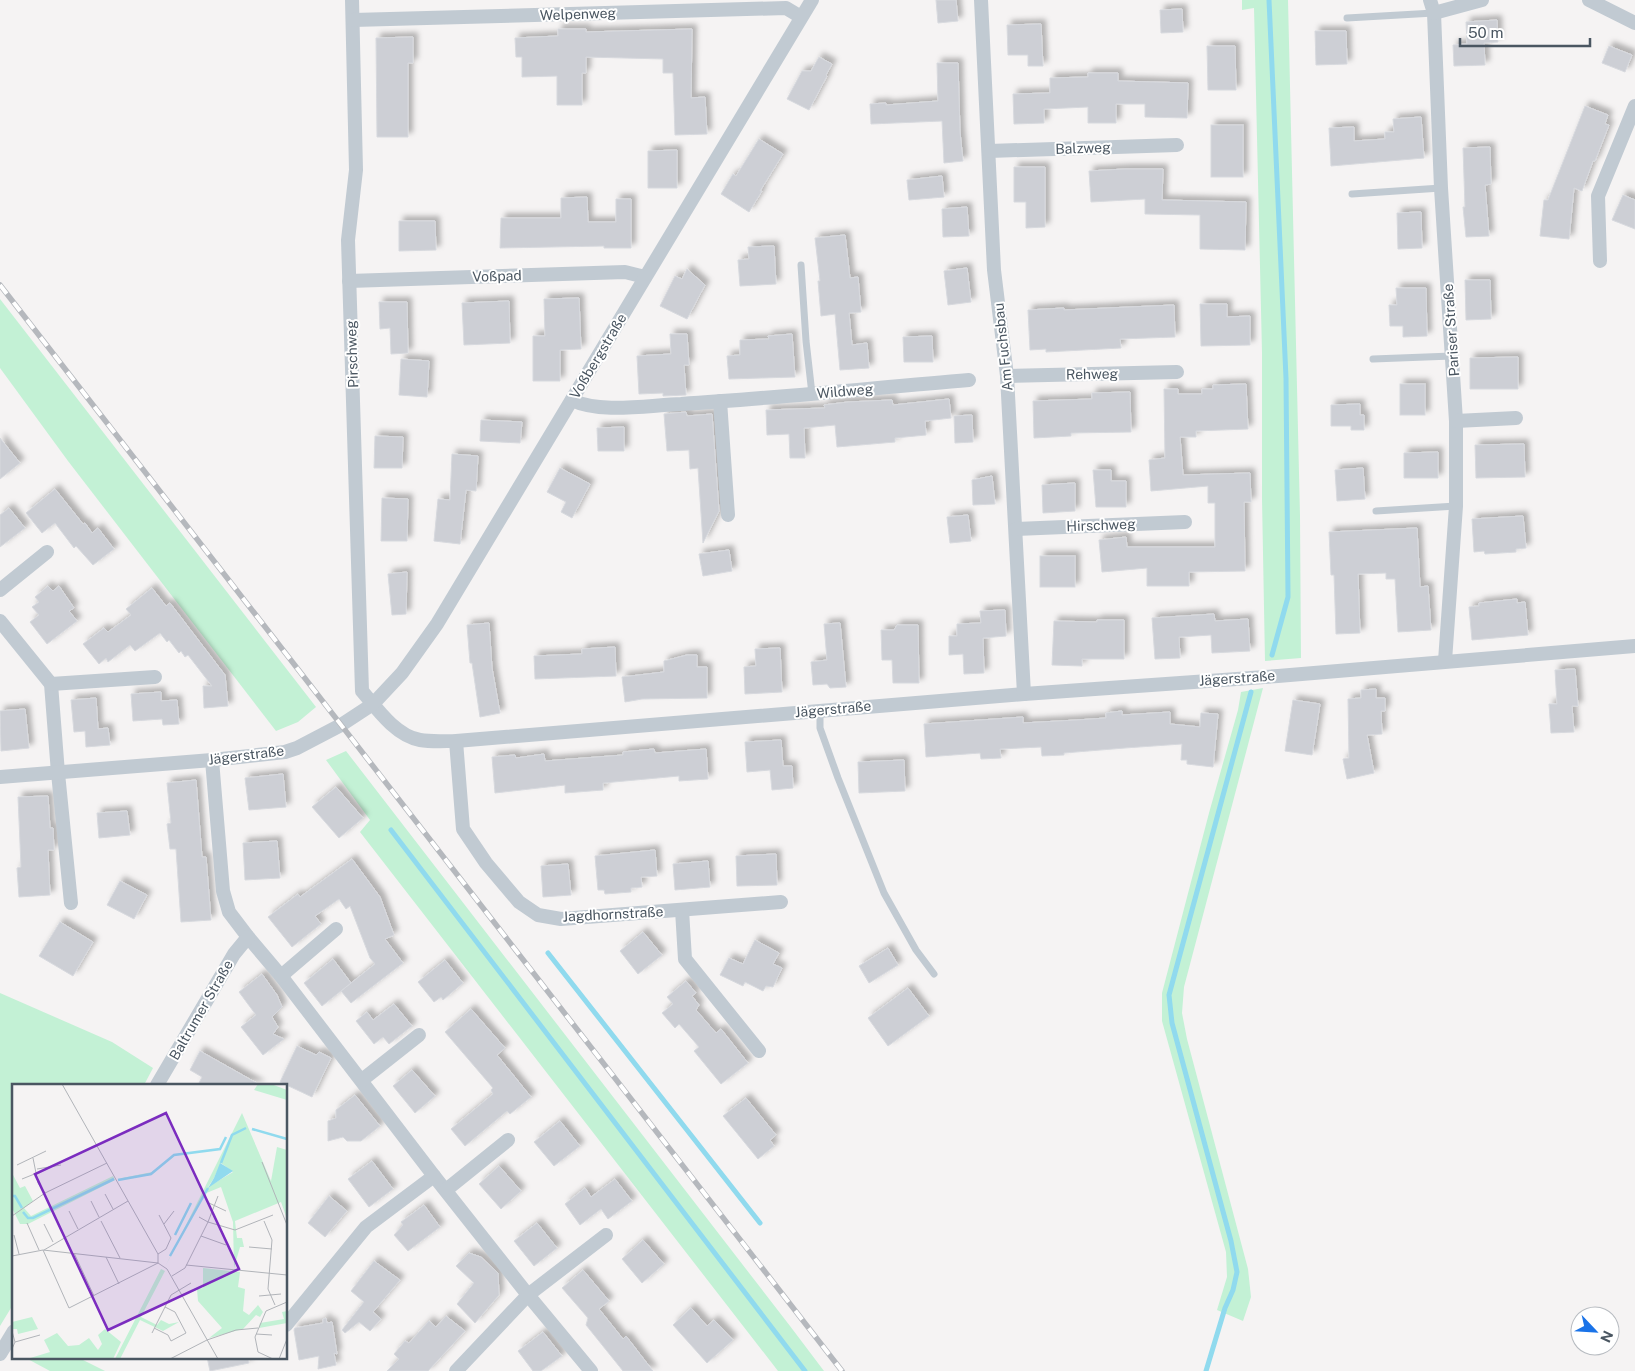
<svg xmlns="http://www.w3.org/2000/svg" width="1635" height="1371" viewBox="0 0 1635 1371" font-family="'Public Sans',sans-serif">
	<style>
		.green { fill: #c3f1d5 }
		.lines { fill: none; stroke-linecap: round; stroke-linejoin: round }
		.stream { stroke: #90daee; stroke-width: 5 }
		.building { fill: #cdcfd5; stroke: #d7d9de; filter: url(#shadow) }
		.service { stroke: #c1cad2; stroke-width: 7 }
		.minor { stroke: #c1cad2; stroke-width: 14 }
		.rail-casing { stroke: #b5b8bd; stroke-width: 5.5 }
		.rail { stroke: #fff; stroke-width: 4; stroke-dasharray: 11; stroke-linecap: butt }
		.labels { text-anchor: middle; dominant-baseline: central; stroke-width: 4; stroke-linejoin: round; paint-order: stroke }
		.street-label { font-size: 14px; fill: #4a5661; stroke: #fff }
		.inset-river { fill: none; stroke: #90daee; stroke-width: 2.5 }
		.inset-road { fill: none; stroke: #b1b4b9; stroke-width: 1 }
		.view { fill: #7b2cbf; fill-opacity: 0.15; stroke: #7b2cbf; stroke-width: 2.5 }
		.inset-edge { fill: none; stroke: #4a5661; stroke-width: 2.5 }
	</style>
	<defs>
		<filter id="shadow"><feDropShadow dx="4.5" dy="-4.5" stdDeviation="2.5" flood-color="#0004"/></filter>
	</defs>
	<rect width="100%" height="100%" fill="#f5f3f3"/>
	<g class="green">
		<polygon points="1242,0 1288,0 1300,516 1301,658 1265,661 1262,499 1262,353 1254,8 1242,10"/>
		<polygon points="0,299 316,707 298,722 276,731 68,461 0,368"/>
		<polygon points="1263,688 1184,987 1182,1013 1187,1039 1248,1269 1251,1297 1243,1321 1217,1310 1227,1277 1226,1252 1162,1021 1162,993 1209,813 1238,710 1241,692"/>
		<polygon points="346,751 790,1326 824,1371 778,1371 360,832 370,820 326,760"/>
		<polygon points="0,993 112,1042 153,1068 144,1085 14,1085 14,1303 0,1326"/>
		<polygon points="24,1357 77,1357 105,1371 50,1371"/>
	</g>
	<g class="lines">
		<g class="stream">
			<polyline points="1269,0 1286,378 1288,597 1272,655"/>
			<polyline points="391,830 805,1371"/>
			<polyline points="548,953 760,1223"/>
			<polyline points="1206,1371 1225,1308 1233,1290 1237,1272 1231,1241 1172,1023 1169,995 1251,692"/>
		</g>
	</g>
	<g class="building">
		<polygon points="936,0 956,0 958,21 938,23"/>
		<polygon points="1182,9 1183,32 1161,33 1160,10"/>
		<polygon points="1497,20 1498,42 1484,43 1485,65 1454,66 1453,45 1467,44 1466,22"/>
		<polygon points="1041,24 1043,66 1028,66 1028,55 1008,55 1007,25"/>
		<polygon points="558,29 586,29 586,32 692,29 691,98 705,97 707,134 675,135 673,73 663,73 663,59 586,57 586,73 582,73 582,105 557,105 557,76 522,77 522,57 516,57 515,38 558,36"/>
		<polygon points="1315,31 1346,31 1347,64 1316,65"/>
		<polygon points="413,37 413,63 408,63 408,137 377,137 376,38"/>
		<polygon points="1207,46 1235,46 1236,90 1208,90"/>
		<polygon points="1609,46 1632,55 1625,72 1602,63"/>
		<polygon points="819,57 832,64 826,75 827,76 809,110 787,99 802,71 811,71"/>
		<polygon points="937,63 958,63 960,132 963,161 944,163 942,121 871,124 870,104 886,103 886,105 938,101"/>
		<polygon points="1088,73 1118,73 1118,81 1188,83 1187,118 1145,117 1145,104 1116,104 1116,123 1088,123 1088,107 1044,109 1044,123 1014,124 1013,94 1050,93 1050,78 1088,77"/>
		<polygon points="1585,106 1608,115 1605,124 1609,125 1595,161 1593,161 1582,191 1574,188 1569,239 1540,236 1544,200 1548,200"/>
		<polygon points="1421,117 1424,158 1331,166 1329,128 1354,127 1354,141 1385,139 1385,132 1394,132 1393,119"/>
		<rect x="1211" y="125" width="32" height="52"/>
		<polygon points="759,139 783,154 760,191 762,191 749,212 721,194 733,174 736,176"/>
		<polygon points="1490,147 1491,184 1485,185 1489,236 1466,237 1463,207 1465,207 1463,148"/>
		<polygon points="677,150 677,188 648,188 648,151"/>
		<polygon points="1014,167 1045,167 1045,227 1026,228 1026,202 1014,202"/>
		<polygon points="1125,169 1163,169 1162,200 1246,202 1245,250 1200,249 1200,215 1145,214 1145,199 1091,202 1089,171"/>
		<polygon points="942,176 944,197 909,200 907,180"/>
		<polygon points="1623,195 1635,200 1635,229 1612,220"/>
		<polygon points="587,197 588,222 616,222 616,199 631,199 631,248 604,248 604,246 500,248 501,218 561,218 561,198"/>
		<polygon points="967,207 969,236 943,237 942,209"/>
		<polygon points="1421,212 1422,248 1398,249 1397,213"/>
		<polygon points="399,221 435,221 436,250 399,251"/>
		<polygon points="845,235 850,278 858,277 861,312 849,313 852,345 867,343 869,368 840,370 835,314 821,316 818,281 820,281 815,238"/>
		<polygon points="774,246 776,284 740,286 738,260 749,259 748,247"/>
		<polygon points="967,268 971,302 948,305 944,271"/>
		<polygon points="687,269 705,285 687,319 660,306 675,276 682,279"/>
		<polygon points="1465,280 1490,280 1491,319 1466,320"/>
		<polygon points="1396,288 1426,288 1427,336 1403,337 1403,326 1390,326 1389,305 1397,305"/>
		<polygon points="579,298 581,349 560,350 560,381 533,381 533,336 545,336 544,299"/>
		<polygon points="509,301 510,343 464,345 462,303"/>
		<polygon points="379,302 407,302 408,353 391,354 390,328 380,329"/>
		<polygon points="1200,304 1227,304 1227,317 1250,316 1250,345 1201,346"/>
		<polygon points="1174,305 1175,337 1120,339 1121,348 1046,352 1046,349 1030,350 1028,310 1064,308 1064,310"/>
		<polygon points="670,334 687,334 689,365 684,365 686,395 663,396 663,393 639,394 637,356 671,354"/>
		<polygon points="792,334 795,377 729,379 727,356 740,355 740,340 769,339 768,336"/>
		<polygon points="932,336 933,362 904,362 903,337"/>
		<polygon points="1518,357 1518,389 1470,389 1470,358"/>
		<polygon points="401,359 429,361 427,397 399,395"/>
		<polygon points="1246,384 1248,429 1196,431 1196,437 1180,437 1183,475 1250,473 1251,502 1244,502 1245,571 1189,572 1189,586 1147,586 1147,568 1102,572 1099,540 1126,537 1127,547 1215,547 1215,503 1208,503 1208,486 1151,491 1149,460 1165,458 1164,389 1178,389 1178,394 1202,394 1202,389 1213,389 1213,385"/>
		<rect x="1400" y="384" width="25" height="31"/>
		<polygon points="1130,392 1131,432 1071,433 1071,436 1034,438 1033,401 1092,399 1092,393"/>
		<polygon points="949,399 951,418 925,421 926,435 895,438 895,442 837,447 835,425 804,428 805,458 790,458 789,434 767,435 766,410 825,408 824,405 848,402 892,400 893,405"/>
		<polygon points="1360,404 1360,415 1364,415 1364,430 1351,430 1351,426 1331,426 1331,405"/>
		<polygon points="686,412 687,416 712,414 719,511 703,543 698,468 690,469 689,450 667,451 664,414"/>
		<polygon points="972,415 973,442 955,443 954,416"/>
		<polygon points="481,420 522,422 520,443 480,441"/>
		<polygon points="624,427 624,451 598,451 597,428"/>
		<polygon points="375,436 403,437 402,468 374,468"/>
		<polygon points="0,438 20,463 0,479"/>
		<polygon points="1524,444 1525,477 1476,478 1475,445"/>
		<polygon points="1438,452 1438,478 1404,478 1404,453"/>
		<polygon points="452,454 478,456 476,491 466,490 460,544 434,541 438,499 450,500"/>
		<polygon points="560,468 590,484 572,518 561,512 566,502 547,492"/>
		<polygon points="1363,468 1365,499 1337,501 1335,470"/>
		<polygon points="1093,470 1111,470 1111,481 1126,481 1126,507 1096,507"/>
		<polygon points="992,476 995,504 973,505 972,480"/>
		<polygon points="1075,483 1075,511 1043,513 1042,485"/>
		<polygon points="55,489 83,524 85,523 92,533 98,528 114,549 93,565 76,546 74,548 55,523 42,533 26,513"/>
		<polygon points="382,498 408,499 407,541 381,541"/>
		<polygon points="9,508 25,528 0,547 0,515"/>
		<polygon points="968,515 971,541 950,543 947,517"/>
		<polygon points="1523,516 1526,548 1516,549 1516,552 1485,554 1484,551 1474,552 1472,519"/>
		<polygon points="1417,528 1420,587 1428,586 1431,630 1398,632 1395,579 1386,579 1386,573 1358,574 1360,633 1336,634 1334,575 1331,575 1329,532"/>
		<polygon points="729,550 732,571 703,576 699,554"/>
		<rect x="1040" y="556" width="35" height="31"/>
		<polygon points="407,572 406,614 392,615 388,574"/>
		<polygon points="48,586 53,591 59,586 74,608 69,611 77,621 47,644 30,622 39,615 32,607 39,602 35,597"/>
		<polygon points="152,588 166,606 170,603 225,675 228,706 204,708 203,686 212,686 188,655 185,657 181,651 179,653 169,640 167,642 160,633 135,651 130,645 108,662 106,658 99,664 83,644 104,628 108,632 131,615 126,609"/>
		<polygon points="1517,599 1517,603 1525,602 1528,635 1472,640 1469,607 1479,606 1479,603"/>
		<polygon points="1005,610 1006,636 983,638 984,673 964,674 963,654 949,655 949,636 957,636 957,624 981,623 980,611"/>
		<polygon points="1214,614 1215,621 1248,619 1250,651 1212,653 1211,635 1179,637 1180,658 1155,659 1152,618"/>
		<polygon points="1097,620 1124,620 1124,659 1082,659 1082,666 1052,665 1054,621 1097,622"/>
		<polygon points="489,623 492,668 500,713 480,717 472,663 470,663 467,625"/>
		<polygon points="840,623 846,687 830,688 827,684 813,685 811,662 827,660 824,624"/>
		<polygon points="897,625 918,625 919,683 893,683 892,660 882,660 881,630 894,630"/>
		<polygon points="615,647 616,676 535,679 534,656 582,654 582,649"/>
		<polygon points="780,648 782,692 745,694 744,667 756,666 755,649"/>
		<polygon points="687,655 697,655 697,667 707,667 707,698 642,699 625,702 622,677 664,672 664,661"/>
		<polygon points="1575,669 1578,706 1572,706 1574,732 1551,733 1549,704 1557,704 1555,670"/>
		<polygon points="1376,689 1376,698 1385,698 1385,711 1381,711 1382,734 1367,735 1374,773 1347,779 1343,759 1349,758 1348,699 1361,698 1361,690"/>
		<polygon points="161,692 161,701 177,700 179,724 163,725 162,719 133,721 131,694"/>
		<polygon points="96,698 98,729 108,728 110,745 86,747 85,731 74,732 71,700"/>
		<polygon points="1293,700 1320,704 1312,755 1285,751"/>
		<polygon points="25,709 29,748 1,751 0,711"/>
		<polygon points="1122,711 1122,715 1170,712 1170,724 1200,727 1201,713 1218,714 1213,767 1187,764 1187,760 1181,760 1182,744 1125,748 1064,753 1064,755 1042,756 1041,747 1000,749 1001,758 981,759 980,753 926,757 924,724 1023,717 1023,723 1077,720 1106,718 1106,713"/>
		<polygon points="781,740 783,766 792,766 793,788 772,790 770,770 747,772 745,742"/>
		<polygon points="654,749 655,753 706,749 708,779 679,781 679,776 603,783 603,790 565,793 565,785 495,793 492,757 515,755 516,758 544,754 545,761 623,755 623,752"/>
		<polygon points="904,760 905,791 859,793 858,762"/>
		<polygon points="283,774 286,807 249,810 245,778"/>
		<polygon points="196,780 202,857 206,857 211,920 181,922 176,849 170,849 167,824 171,823 167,783"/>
		<polygon points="336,787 363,818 339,838 312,807"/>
		<polygon points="48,796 50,828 53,828 54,850 48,850 50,895 19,897 17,868 21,867 18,797"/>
		<polygon points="127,811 130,835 99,838 97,813"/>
		<polygon points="277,841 280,878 245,880 243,843"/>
		<polygon points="655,850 657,876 641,877 642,887 631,888 631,892 605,894 604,890 598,890 595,856"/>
		<polygon points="776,854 777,885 737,886 736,856"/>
		<polygon points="352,859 380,897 394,935 385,939 403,963 351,1003 341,991 375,964 370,958 350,906 346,909 339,899 315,916 321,924 292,947 268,917 298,894 300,897"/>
		<polygon points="708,861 710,887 675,890 673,864"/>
		<polygon points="568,864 571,895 543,897 541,866"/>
		<polygon points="120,881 147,895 134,919 107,905"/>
		<polygon points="60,922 93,942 73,976 39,956"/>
		<polygon points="643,932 662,955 638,974 620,951"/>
		<polygon points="755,940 779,953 773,964 782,968 773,987 766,986 763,991 745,982 743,986 720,975 729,958 743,964"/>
		<polygon points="888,948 898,965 869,983 859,966"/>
		<polygon points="333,959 351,983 322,1006 304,983"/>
		<polygon points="445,960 463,983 443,1000 441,997 434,1002 418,982"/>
		<polygon points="262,974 277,995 282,1007 272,1017 278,1027 273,1034 284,1039 263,1055 241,1027 256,1015 239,992"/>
		<polygon points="686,981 696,993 692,996 699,1005 696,1010 716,1033 721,1029 748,1063 721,1084 694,1051 699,1047 679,1024 675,1028 662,1013 673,1004 667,997"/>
		<polygon points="908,988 929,1016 888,1046 868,1018"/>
		<polygon points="394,1004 412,1026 389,1044 383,1037 374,1044 356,1021 367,1012 373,1020"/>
		<polygon points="471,1009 505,1048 497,1055 531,1097 510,1114 507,1111 465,1146 451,1129 493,1094 491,1090 493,1088 445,1032"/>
		<polygon points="297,1046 316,1055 319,1052 331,1058 312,1097 280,1082"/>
		<polygon points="200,1051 239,1073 260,1085 198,1085 202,1077 190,1070"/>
		<polygon points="412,1070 435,1096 415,1113 393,1086"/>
		<polygon points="355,1095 380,1126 361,1141 347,1141 343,1137 328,1141 328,1121 336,1118 336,1110"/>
		<polygon points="746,1098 776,1135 770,1140 774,1146 758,1159 723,1116"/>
		<polygon points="560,1121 580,1146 554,1166 534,1142"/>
		<polygon points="372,1161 393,1189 369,1207 348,1179"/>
		<polygon points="499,1166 521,1191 501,1209 479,1184"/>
		<polygon points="615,1179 632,1201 608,1219 601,1209 580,1225 565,1204 585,1188 591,1197"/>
		<polygon points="329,1196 347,1211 325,1237 308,1223"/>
		<polygon points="424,1205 440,1227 408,1251 394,1235 403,1225 401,1222"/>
		<polygon points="537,1223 557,1248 534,1266 514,1241"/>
		<polygon points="643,1240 664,1264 642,1283 622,1259"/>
		<polygon points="469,1253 481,1257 498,1273 499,1295 475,1323 457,1304 474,1283 456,1266"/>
		<polygon points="374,1261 400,1280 373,1312 381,1319 370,1331 359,1322 345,1333 342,1330 364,1302 351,1291"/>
		<polygon points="583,1270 609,1301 599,1309 623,1339 626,1336 653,1371 623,1371 586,1325 588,1318 562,1288"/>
		<polygon points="691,1308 707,1326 714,1320 733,1340 707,1363 673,1325"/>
		<polygon points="446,1316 465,1331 428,1371 387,1371 399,1359 394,1354 405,1341 409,1343 429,1321 436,1327"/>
		<polygon points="326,1318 327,1323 332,1322 337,1354 334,1353 336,1365 318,1369 319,1356 299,1360 294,1330 295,1328 323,1323 323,1319"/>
		<polygon points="543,1332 562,1356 541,1371 533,1371 518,1351"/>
		<polygon points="207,1357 248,1357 249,1363 210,1371"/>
	</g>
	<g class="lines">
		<g class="service">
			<polyline points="1347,18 1434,13"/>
			<polyline points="1352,194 1441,188"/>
			<polyline points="801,265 806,341 812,394"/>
			<polyline points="1373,359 1452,356"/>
			<polyline points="1376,511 1456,506"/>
			<polyline points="820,710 820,728 838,778 884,893 916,950 934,974"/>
		</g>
		<g class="minor">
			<path d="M352,0L356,170L348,240L362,691C377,709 396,736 420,740C431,742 444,741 456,741L1024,694L1278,676L1635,646"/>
			<polyline points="981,0 994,270 1007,376 1024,694"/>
			<polyline points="1430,0 1434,13 1441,188 1456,421 1456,506 1445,661"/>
			<polyline points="1589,0 1635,23"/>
			<polyline points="1434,13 1482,0"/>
			<polyline points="353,20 786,8 801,17"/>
			<polyline points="989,151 1177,145"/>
			<polyline points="1600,261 1598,196 1635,106"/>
			<polyline points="349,281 625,272 645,277"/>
			<polyline points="1007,376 1177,372"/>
			<path d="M572,400C600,414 649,405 681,404C777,398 873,388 969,380"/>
			<polyline points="720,401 728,515"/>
			<polyline points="1456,421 1516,418"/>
			<polyline points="1016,529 1185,522"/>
			<polyline points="0,590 47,552"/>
			<polyline points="0,621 51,684 58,773 71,903"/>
			<polyline points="51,684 155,677"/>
			<polyline points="456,741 463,829 486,863 519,902 538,915 561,919 781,902"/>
			<polyline points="212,760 223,891 229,912 248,937 281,976 434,1176 528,1295 456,1371"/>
			<polyline points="0,777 212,760 285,752 297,748 341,725 373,704 402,673 437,624 812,0"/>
			<polyline points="682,910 685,959 759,1051"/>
			<polyline points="281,976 336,929"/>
			<polyline points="362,1080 419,1035"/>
			<polyline points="157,1085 234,954 248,937"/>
			<polyline points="446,1190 508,1140"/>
			<polyline points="286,1325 366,1227 434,1176"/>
			<polyline points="0,1354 14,1331"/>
			<polyline points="591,1371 528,1295 606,1235"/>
		</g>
		<defs>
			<polyline id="rail" points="0,285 842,1371"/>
		</defs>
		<use href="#rail" class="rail-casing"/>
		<use href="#rail" class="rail"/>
	</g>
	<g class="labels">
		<g class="street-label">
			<text transform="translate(578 14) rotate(-2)">Welpenweg</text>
			<text transform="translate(1083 148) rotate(-2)">Balzweg</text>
			<text transform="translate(497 276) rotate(-2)">Voßpad</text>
			<text transform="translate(1451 330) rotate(-94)">Pariser Straße</text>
			<text transform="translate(1003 347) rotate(-96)">Am Fuchsbau</text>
			<text transform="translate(352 354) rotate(-92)">Pirschweg</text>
			<text transform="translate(598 356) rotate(-59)">Voßbergstraße</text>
			<text transform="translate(1092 374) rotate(-1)">Rehweg</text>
			<text transform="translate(845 391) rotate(-5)">Wildweg</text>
			<text transform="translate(1101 525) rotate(-2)">Hirschweg</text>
			<text transform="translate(1237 678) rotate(-4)">Jägerstraße</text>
			<text transform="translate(833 709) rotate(-5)">Jägerstraße</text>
			<text transform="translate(246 755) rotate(-7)">Jägerstraße</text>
			<text transform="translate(613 914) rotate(-3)">Jagdhornstraße</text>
			<text transform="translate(201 1010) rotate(-60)">Baltrumer Straße</text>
		</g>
	</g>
	<g transform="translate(12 1084)">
		<rect width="275" height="275" fill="#f5f3f3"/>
		<path d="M246,0H259L275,6V16L242,6ZM230,29L259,97L265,63L275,66V135L269,118L223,137L225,154H230L232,163H228L222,184L221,138L209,103L192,110L154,181ZM209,79L221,88L196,103L202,94ZM167,68L139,91L105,95L140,88ZM0,89L8,104L13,102L21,117L12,124L19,132L101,92L103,96L16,140H8L0,124ZM191,184L228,188L226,203L233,205L231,227L237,231L246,221L251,228L248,233L244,231L231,245L197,254L210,244L186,217L185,205L191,204ZM149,185L153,187L129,233L145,241L149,236L157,240L167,238L151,247L128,236L108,275H103ZM275,227V239L247,244L248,239L272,235L270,228ZM20,233L26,245L6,250L5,245H0V238ZM93,245L109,258L101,275H15L38,268L32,256L45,249L56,262L67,261L77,254L86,266L90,260L86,251Z" fill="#c3f1d5" fill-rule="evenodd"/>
		<path d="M208,79L221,87L196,104L202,94Z" fill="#90daee"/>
		<path class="inset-river" d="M240,45L275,55M209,79L220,51L234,44M106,96L139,90L162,71L208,65L214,53M0,112H3L10,124M11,128L16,134H21L102,95M163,151L179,119M158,172L196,104"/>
		<path class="inset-road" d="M50,0L146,170V179M21,74L26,99L33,109M250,78L275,141M5,81L34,67M25,85L49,81M10,95L25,89M93,110L101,125M79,117L87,133M197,119L214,127M57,127L66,145M0,132L33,109L95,79M187,133L196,138L206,112M89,137L108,174M252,137L260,156L256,205L263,221M15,139L27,166M32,140L41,158M152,140L162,127M2,151L7,170M189,152L214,161M237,163L260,165M31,166L57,224L146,179M32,166L116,117M62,169L82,212M146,170L154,165L159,154L147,131M0,172L31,166L146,179L155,185L206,275M94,173L107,200M174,181L275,191M160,192L173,184L196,138L223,146L261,131M247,212L269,210M142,244L156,251L159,257L174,249L163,228L153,223M0,247L3,258L0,265M140,249L159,211L179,199M244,250L260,251M3,258L28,251M158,275L195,256L224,246L246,244M261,275L246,268L243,253L254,227L275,218M267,275L275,255"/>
		<path class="view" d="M154,29L227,185L96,246L23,90Z"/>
		<rect width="275" height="275" class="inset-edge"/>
	</g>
	<g transform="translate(1595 1331) rotate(115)"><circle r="24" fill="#ffffff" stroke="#b7bbc0"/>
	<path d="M0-4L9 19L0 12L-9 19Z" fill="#1a73e8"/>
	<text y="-8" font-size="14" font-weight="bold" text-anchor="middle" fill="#4a5661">N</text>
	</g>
	<path d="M1460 38v8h130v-8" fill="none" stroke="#4a5661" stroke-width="2.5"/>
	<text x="1468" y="38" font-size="15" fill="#4a5661" stroke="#ffffff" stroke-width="4" paint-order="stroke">50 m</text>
</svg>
